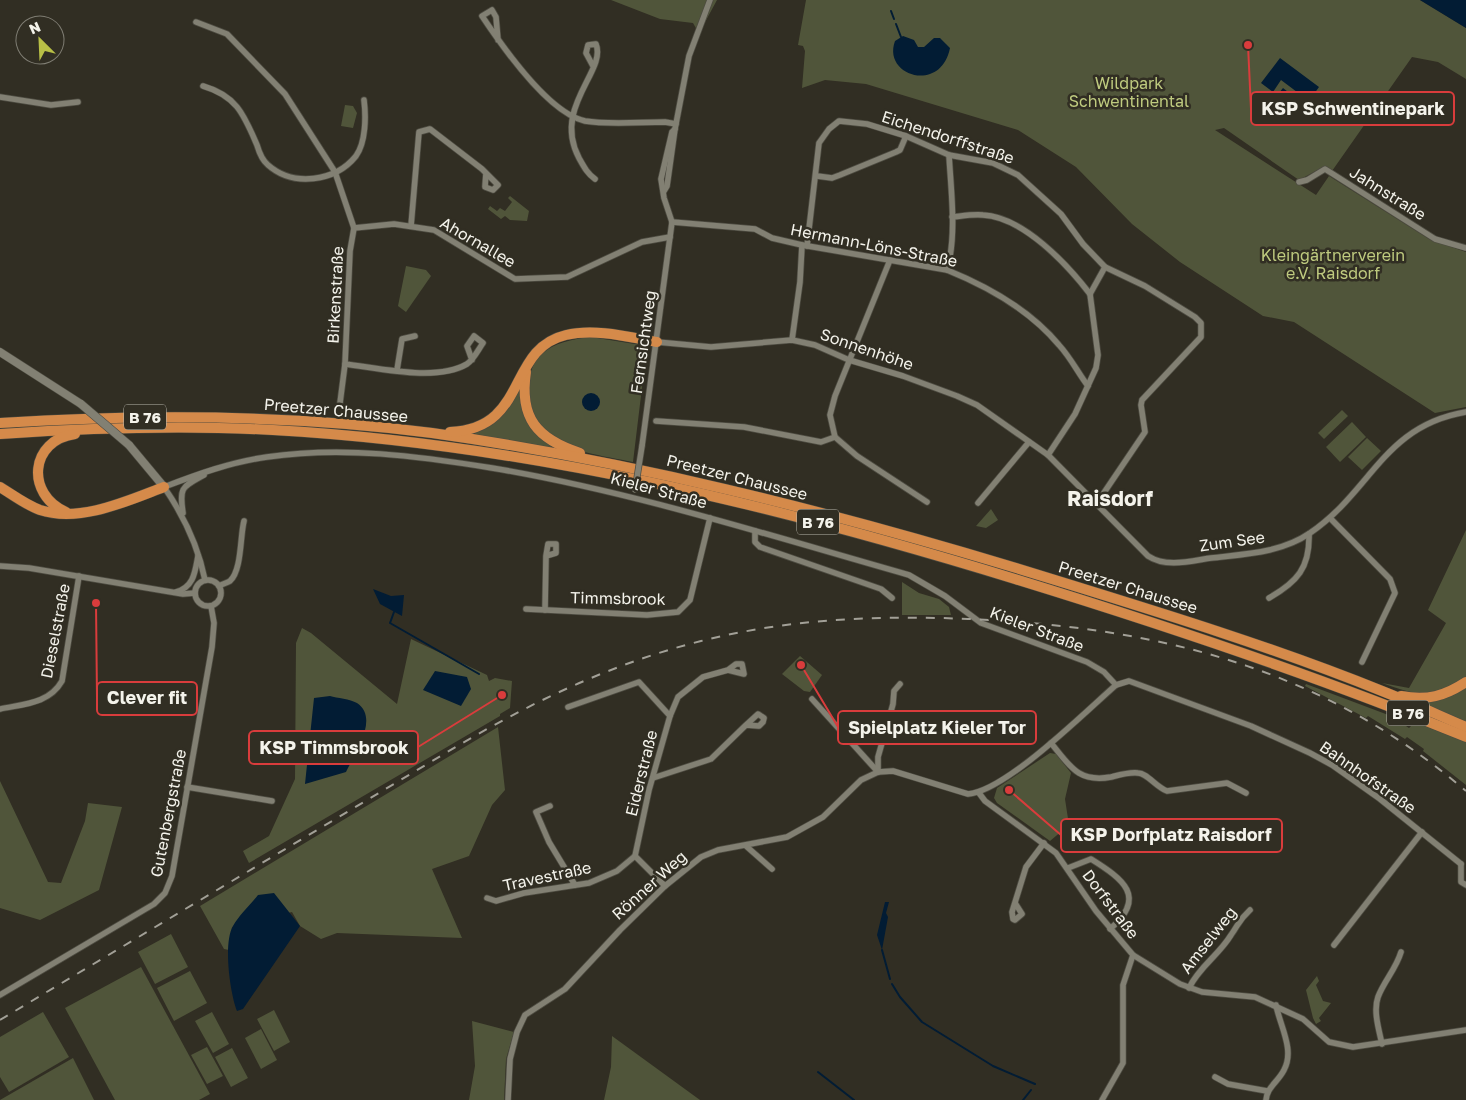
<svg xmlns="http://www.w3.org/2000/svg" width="1466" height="1100" viewBox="0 0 1466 1100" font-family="'Golos Text',sans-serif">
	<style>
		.green { fill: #50553a }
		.water { fill: #021c34 }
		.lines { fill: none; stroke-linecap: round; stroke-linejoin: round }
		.stream { stroke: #021c34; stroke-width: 2 }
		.minor-casing { stroke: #4e4c42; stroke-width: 7 }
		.tertiary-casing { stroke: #4e4c42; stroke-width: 9 }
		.trunk-casing { stroke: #4e4c42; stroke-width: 11 }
		.minor { stroke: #828073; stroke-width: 5.5 }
		.tertiary { stroke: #828073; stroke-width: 8 }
		.trunk { stroke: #d58a4a; stroke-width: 10 }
		.rail { stroke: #a2a097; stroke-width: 2; stroke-dasharray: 9 9; stroke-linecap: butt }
		.minor-bridge-casing { stroke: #4e4c42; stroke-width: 7; stroke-linecap: butt }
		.tertiary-bridge-casing { stroke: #4e4c42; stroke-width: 9; stroke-linecap: butt }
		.minor-bridge { stroke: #828073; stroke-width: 5.5 }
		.tertiary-bridge { stroke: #828073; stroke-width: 8 }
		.labels { text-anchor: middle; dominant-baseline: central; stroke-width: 5; stroke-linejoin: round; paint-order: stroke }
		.shield { fill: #312e23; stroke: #bab8af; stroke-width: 1 }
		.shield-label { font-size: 15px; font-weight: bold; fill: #f4f3eb }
		.park-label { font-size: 16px; fill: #bfcb7f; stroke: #312e23 }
		.street-label { font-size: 16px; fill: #f4f3eb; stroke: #312e23 }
		.district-label { font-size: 21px; font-weight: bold; fill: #f4f3eb; stroke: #312e23 }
		.leader { fill: none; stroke: #d93c3c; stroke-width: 2 }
		.callout-dot { fill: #d93c3c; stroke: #312e23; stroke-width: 2 }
		.callout { fill: #312e23; stroke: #d93c3c; stroke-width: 2 }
		.callout-label { font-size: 18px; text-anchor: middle; font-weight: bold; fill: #f4f3eb }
	</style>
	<rect width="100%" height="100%" fill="#312e23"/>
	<g class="green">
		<polygon points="611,0 717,0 704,24 699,24 697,30 693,23 660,19"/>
		<polygon points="806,0 1420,0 1466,28 1466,79 1438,62 1412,57 1332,171 1325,166 1299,180 1224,128 1215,130 1316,195 1329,176 1429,239 1466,252 1466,407 1435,413 1294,322 1263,316 1180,262 1132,224 1076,167 1018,130 866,84 825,80 802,88 805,51 803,46 798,45"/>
		<polygon points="345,105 353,106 357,113 353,128 341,126"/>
		<polygon points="510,196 529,211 527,221 510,220 505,216 501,219 488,209 490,206 497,211 500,208 505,211 512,202 508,198"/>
		<polygon points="406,266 426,270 431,276 406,312 398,306"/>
		<path d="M591,337L647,346L633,462C604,456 566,452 543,431C533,423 531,412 530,400C523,355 551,341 591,337Z"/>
		<polygon points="521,382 541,438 553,448 474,434 500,417"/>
		<polygon points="1342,410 1348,416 1324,439 1318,433"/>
		<polygon points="1352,422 1366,437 1340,462 1326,447"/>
		<polygon points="1367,438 1381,451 1362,470 1348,457"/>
		<polygon points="991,509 998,520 986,528 976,526"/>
		<path d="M1466,530V677C1431,698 1420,697 1382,683L1409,688L1446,623L1428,610Z"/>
		<polygon points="902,582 919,593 939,599 949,607 951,615 902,615"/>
		<polygon points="302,628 311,633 397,704 411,639 487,675 489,681 495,678 512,681 510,708 500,714 500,716 249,863 243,851 269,836 295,779 296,643"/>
		<polygon points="800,656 822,675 810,692 804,691 782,674"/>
		<polygon points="1306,684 1391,716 1409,728 1415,722 1466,742 1466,785 1423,751 1424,749 1407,737 1405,739 1368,716 1366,718 1305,686"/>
		<polygon points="1466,685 1466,723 1422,705 1425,701"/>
		<polygon points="498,727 505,790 492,805 469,856 432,869 462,938 337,933 321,939 300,926 292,912 232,927 229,950 224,949 200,906"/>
		<polygon points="1050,753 1056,754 1071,773 1065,799 1069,825 1050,841 997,803 994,798 997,788"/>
		<polygon points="0,781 48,882 61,883 85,821 88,803 122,807 99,890 40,920 0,908"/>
		<polygon points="171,934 188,967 155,984 138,952"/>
		<polygon points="141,967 210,1094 199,1100 115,1100 65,1008"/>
		<polygon points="190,971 207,1003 174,1021 157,988"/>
		<polygon points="1317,976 1319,981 1316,985 1323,1001 1331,1003 1319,1018 1321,1021 1316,1024 1313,1018 1306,990"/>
		<polygon points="274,1010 290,1042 274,1051 257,1019"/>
		<polygon points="43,1012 69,1057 9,1092 0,1077 0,1037"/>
		<polygon points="212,1012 229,1044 213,1053 195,1021"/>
		<polygon points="472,1021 514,1032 506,1059 504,1100 469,1100 475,1066"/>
		<polygon points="261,1029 277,1060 261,1069 245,1038"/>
		<polygon points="612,1036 700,1100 604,1100 611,1067"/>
		<polygon points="207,1047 223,1076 207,1084 191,1055"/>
		<polygon points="232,1048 248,1078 231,1087 215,1057"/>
		<polygon points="73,1058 94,1100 0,1100"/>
	</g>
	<g class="water">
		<polygon points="1420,0 1466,0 1466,28"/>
		<path d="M903,36L914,40L918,47H924L934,38H940L950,48C941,94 882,76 895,41Z"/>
		<polygon points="1280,58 1319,87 1309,101 1281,80 1273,92 1261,83"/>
		<polygon points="1283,88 1306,106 1296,120 1271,103"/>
		<circle cx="591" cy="402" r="9"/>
		<polygon points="373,589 391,596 404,595 402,616 380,604"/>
		<polygon points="435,671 467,677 471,689 461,706 423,690"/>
		<path d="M330,696C337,698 350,699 357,703C380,718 354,755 346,772L305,784L314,698Z"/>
		<path d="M274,893L300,926L243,1009L237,1011C230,993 223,943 233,926C239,915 250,905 258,895Z"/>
		<polygon points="885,902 889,902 886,913 888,917 882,950 877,935"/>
	</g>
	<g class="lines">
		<g class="stream">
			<polyline points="891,11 894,19"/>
			<polyline points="896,24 901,37"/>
			<polyline points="394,612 390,623 479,674"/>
			<polyline points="882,950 890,979"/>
			<polyline points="892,984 900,997 922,1022 993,1066 1035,1084"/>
			<polyline points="818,1072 854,1100"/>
			<polyline points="1023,1100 1031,1090"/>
		</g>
		<defs>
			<g id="minor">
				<path d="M196,22L227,34L285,94L335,172L354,228L350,251L345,364C379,368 436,382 467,364C474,359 478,350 483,343L474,336L467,346L472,360"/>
				<path d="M498,40L496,17L492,10L482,16C502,46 548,113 585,121C608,125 641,122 665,122L676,124"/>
				<path d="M593,66L586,53L588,45L596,44C607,71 552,107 579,158C584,167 587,173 595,179"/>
				<path d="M203,86C237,96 244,115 257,145C259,152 262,160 268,165C293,187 335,182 356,156C366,142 366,116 364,100"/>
				<polyline points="0,97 51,105 78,102"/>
				<polyline points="817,176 832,178 840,175 896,152 900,150 906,136"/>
				<polyline points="1299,182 1307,180 1325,169 1435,239 1466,248"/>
				<polyline points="664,191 667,186 675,129 689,56 710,0"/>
				<path d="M952,217C962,216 973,214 983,215C1023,217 1067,264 1090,294"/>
				<path d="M672,222L755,229L772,238L802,245L947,270C989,287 1030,310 1059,345C1071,358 1078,373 1088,386"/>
				<polyline points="411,226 419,132 430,129 482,169 486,173 485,187 493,190 498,185 486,173"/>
				<polyline points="354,228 394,224 434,230 515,279 567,277 642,242 670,237"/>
				<polyline points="807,246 819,143 829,129 839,121 867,124 906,136 949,155 993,163 1018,175 1061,214 1083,244 1105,267 1145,286 1195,317 1201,323 1201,337 1142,400 1141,405 1145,432 1097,503"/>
				<polyline points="890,260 835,396 830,415 835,437 857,456 927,502"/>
				<path d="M947,270C957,235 951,191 949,155"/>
				<polyline points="792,340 800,282 802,245"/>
				<path d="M657,342L711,347L792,340L815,345L849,360L903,376L957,396L977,405L1048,455L1148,556C1166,568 1191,561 1211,558C1245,554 1281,553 1310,533C1372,491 1383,426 1466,412"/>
				<polyline points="397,370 402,339 415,336"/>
				<polyline points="340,403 345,364"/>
				<polyline points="656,421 744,427 821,442 835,437"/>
				<polyline points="642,446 672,222 664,198 661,179 672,132 675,129"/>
				<polyline points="1048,455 1075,414 1096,368 1098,355 1090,294 1105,267"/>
				<polyline points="978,503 1029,442"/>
				<path d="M183,513C179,487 182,487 204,475"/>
				<polyline points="1330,518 1390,579 1395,593 1362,662"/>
				<polyline points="755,531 755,542 760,547 881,589 892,598"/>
				<polyline points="0,566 29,568 183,594 195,593"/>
				<path d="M205,580C198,545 184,516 164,487C198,474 231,462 267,457C343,446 418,456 492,468C634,492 771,536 909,575L945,596L981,623L1087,662L1104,672L1116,685"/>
				<circle cx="208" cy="593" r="13"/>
				<path d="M219,586C222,584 227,583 230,581C242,570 240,536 244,521"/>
				<path d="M176,592C194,587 195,572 198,556"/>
				<path d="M1269,598C1297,582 1310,568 1309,534"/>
				<polyline points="526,609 647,615 678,612 690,600 710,518"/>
				<polyline points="545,610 546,556 556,553 556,544 548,544 546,556"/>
				<polyline points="812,699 878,772"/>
				<polyline points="568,707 639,682 670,716 649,790 635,856 665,886"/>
				<path d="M0,709C23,704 49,704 62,681L79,576"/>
				<polyline points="670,716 678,697 703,677 728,670 744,674 742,664 736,664 728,670"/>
				<path d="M1051,743C1070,766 1078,783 1111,777C1119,775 1129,772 1138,773C1147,773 1156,787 1167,791L1227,783L1246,793"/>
				<polyline points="878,772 878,757 893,704 894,691 900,684"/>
				<polyline points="653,778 711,759 746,725 759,726 763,722 764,718 758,714 746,725"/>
				<polyline points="187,787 272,801"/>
				<polyline points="979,793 985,801 1056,853 1096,911 1133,955 1180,984 1202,992 1255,997 1303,1019 1329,1042 1353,1047 1466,1030"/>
				<polyline points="550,806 536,812 549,842 575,885"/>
				<polyline points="746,846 772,869"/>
				<polyline points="1461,864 1461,882 1466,885"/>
				<path d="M1068,868L1091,859C1123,879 1148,897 1110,929"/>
				<polyline points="487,898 496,901 524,893 589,883 617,871 635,856"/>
				<polyline points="1015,903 1022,914 1015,920 1013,919 1012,912 1026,867 1044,843"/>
				<polyline points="1334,945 1422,832"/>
				<path d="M1189,988C1199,967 1219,955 1231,935C1239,924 1238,921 1250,910"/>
				<polyline points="0,995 154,904 165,893 172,876 212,647 214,623 211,606"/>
				<path d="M1382,1044C1379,1030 1373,1011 1378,997C1384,981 1396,969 1401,952"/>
				<polyline points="1215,1077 1228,1084 1267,1091"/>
				<path d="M508,1100L510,1059L517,1032L525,1015L565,989L620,930L665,886L701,857L718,850L787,837L823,817L861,780L878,772L893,771L968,794C1006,791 1085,712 1116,685L1129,681L1251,726L1310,753L1332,765L1380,799L1461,864"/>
				<polyline points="1102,1100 1123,1063 1123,985 1133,955"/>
				<path d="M1266,1100C1267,1087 1278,1082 1284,1070C1295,1050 1280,1026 1276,1005"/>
			</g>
			<g id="tertiary">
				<polyline points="0,352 81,404"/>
				<polyline points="129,445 164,487"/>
			</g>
			<g id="trunk">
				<path d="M526,372C519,418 537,439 580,453"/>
				<path d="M0,423C144,414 289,414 432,433C630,461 824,510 1016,568C1139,606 1263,643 1382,691C1410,702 1438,715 1466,727"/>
				<path d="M450,432C529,429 506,349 566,335C595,328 629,337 657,342"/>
				<path d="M0,434C91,428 182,425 273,430C526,444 774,505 1015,579C1168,626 1318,676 1466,737"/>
				<path d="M0,487C13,495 26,505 40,510C80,523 127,501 164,487"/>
				<path d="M66,512C25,494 30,440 75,434"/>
				<path d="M1401,696C1427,701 1445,696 1466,682"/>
			</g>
		</defs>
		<use href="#minor" class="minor-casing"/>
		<use href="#tertiary" class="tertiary-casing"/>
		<use href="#trunk" class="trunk-casing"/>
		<use href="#minor" class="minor"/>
		<use href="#tertiary" class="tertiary"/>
		<use href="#trunk" class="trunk"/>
		<path class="rail" d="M0,1020L459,745C536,700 614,663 701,641C788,619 878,615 968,619C1155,627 1320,666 1466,791"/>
		<defs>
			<polyline id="minor-bridge" points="635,490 642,446"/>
			<polyline id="tertiary-bridge" points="81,404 129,445"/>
		</defs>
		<use href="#minor-bridge" class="minor-bridge-casing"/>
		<use href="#tertiary-bridge" class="tertiary-bridge-casing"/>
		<use href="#minor-bridge" class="minor-bridge"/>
		<use href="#tertiary-bridge" class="tertiary-bridge"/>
	</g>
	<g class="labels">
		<g class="shield">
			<rect x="124" y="404.5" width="42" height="25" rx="4"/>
			<rect x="797" y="509.5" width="42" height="25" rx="4"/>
			<rect x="1387" y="700.5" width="42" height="25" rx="4"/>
		</g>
		<g class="shield-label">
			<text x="145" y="417">B 76</text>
			<text x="818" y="522">B 76</text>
			<text x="1408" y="713">B 76</text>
		</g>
		<g class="park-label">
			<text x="1129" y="83">Wildpark<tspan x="1129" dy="18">Schwentinental</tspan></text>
			<text x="1333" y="255">Kleingärtnerverein<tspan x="1333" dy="18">e.V. Raisdorf</tspan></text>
		</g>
		<g class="street-label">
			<text transform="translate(948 137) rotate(18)">Eichendorffstraße</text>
			<text transform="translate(1388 193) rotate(32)">Jahnstraße</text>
			<text transform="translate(478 242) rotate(30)">Ahornallee</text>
			<text transform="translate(874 245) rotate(11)">Hermann-Löns-Straße</text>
			<text transform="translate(335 295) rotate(-87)">Birkenstraße</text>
			<text transform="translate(643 342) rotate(-82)">Fernsichtweg</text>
			<text transform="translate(867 349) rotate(19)">Sonnenhöhe</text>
			<text transform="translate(336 410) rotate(5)">Preetzer Chaussee</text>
			<text transform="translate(737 477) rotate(14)">Preetzer Chaussee</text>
			<text transform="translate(659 490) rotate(15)">Kieler Straße</text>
			<text transform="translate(1232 541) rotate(-8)">Zum See</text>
			<text transform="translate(1128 587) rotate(17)">Preetzer Chaussee</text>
			<text transform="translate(618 598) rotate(1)">Timmsbrook</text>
			<text transform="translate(1037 629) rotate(21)">Kieler Straße</text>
			<text transform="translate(55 631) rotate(-79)">Dieselstraße</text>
			<text transform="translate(641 773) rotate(-76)">Eiderstraße</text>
			<text transform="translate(1368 777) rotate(35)">Bahnhofstraße</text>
			<text transform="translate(168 813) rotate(-79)">Gutenbergstraße</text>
			<text transform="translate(547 876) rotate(-12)">Travestraße</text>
			<text transform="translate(649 885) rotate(-42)">Rönner Weg</text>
			<text transform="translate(1111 904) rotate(53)">Dorfstraße</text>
			<text transform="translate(1208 940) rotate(-52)">Amselweg</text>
		</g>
		<g class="district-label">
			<text x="1110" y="498">Raisdorf</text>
		</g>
	</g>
	<path class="leader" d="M1248 45L1251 109M96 603L97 698M801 665L838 727M502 695L418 747M1009 790L1061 835"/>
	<g class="callout-dot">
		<circle cx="1248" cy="45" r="5"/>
		<circle cx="96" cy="603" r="5"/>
		<circle cx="801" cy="665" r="5"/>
		<circle cx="502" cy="695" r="5"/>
		<circle cx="1009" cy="790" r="5"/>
	</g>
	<g class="callout">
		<rect x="1251" y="92" width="203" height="33" rx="5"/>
		<rect x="97" y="682" width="100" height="33" rx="5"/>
		<rect x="838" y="711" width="198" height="33" rx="5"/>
		<rect x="249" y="731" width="169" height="33" rx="5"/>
		<rect x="1061" y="819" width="221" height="33" rx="5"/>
	</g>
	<g class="callout-label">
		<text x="1353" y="115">KSP Schwentinepark</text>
		<text x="147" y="704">Clever fit</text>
		<text x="937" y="734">Spielplatz Kieler Tor</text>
		<text x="334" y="754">KSP Timmsbrook</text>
		<text x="1171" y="841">KSP Dorfplatz Raisdorf</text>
	</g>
	<g transform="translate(40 40) rotate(336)"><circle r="24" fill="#312e23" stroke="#7f7d73"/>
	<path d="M0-4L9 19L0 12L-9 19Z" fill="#b9c046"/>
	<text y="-8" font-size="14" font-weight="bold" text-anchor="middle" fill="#f4f3eb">N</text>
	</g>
</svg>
